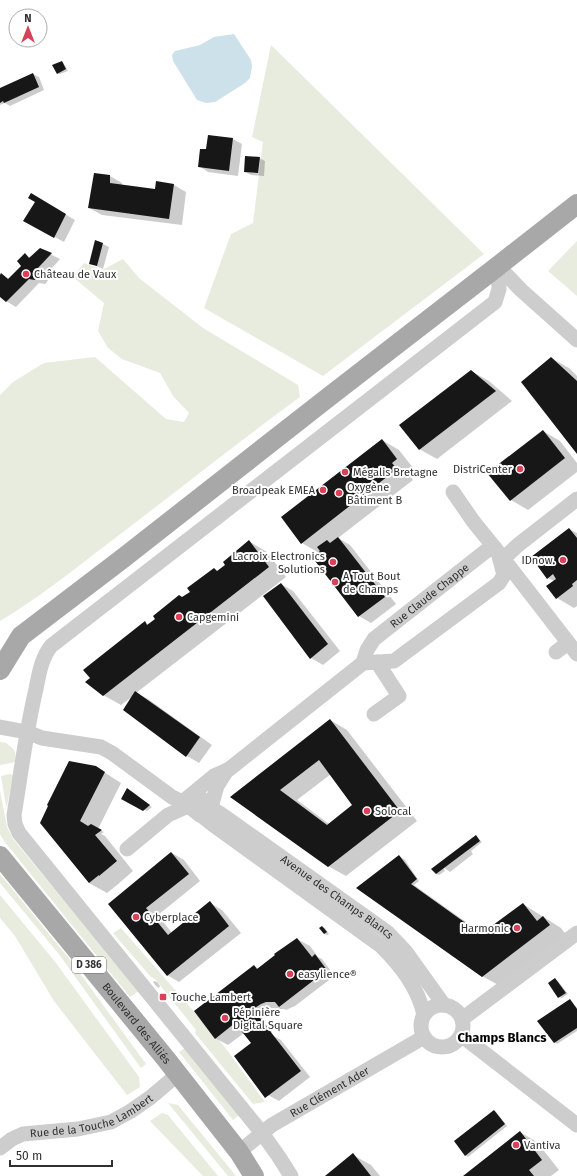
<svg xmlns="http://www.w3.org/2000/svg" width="577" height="1176" viewBox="0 0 577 1176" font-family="'Fira Sans',sans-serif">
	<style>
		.green { fill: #e7ecdf }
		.water { fill: #cde1ea }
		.shadow { fill: #0003; fill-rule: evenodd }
		.building { fill: #171717; fill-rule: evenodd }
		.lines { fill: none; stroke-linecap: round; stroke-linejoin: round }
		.minor { stroke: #cdcdcd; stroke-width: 15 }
		.major { stroke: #a8a8a8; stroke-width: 20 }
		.poi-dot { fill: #d84158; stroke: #fff; stroke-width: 1.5 }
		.labels { text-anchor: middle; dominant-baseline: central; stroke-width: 4; stroke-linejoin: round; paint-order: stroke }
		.shield { fill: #fff; stroke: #6e6e6e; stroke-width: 1 }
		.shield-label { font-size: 10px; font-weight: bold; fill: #303030 }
		.poi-label { font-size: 11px; fill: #303030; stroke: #fff; text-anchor: start }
		.street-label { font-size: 11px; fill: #303030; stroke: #fff }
		.quarter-label { font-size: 13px; font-weight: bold; fill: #000; stroke: #fff }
	</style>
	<rect width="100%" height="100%" fill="#fff"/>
	<g class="green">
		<polygon points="271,45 484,254 323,376 204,308 231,234 253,223 263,142 252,137"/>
		<polygon points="577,241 577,296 548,271"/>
		<path d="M123,259L139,278L203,328L298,385L300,397C234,445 171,496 106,545C72,571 37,599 0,621V395L13,382L44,363L95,357L166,419L184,422L189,413L173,396L160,373L122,359L108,348L98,331L104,303L73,277L84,263L102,270Z"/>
		<path d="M0,742L6,743C14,749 17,751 15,762L0,765Z"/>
		<polygon points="10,774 13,775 7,806 6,806 1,776"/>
		<polygon points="0,791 7,827 13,839 139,991 130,997 4,841 0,834"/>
		<polygon points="0,874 71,961 146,1064 141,1068 58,953 0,883"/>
		<polygon points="0,895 56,963 139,1077 140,1087 127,1095 54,1001 15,936 0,918"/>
		<polygon points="121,928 224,1046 265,1102 253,1104 195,1033 196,1030 155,979 151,977 113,933"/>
		<polygon points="185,1048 239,1115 233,1120 179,1052"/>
		<polygon points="168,1103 178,1105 236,1176 228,1176"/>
		<polygon points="162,1113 168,1115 218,1176 203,1176 150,1121"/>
	</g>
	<polygon class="water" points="234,34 251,60 252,67 250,78 245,83 215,102 206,103 197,100 173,61 172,55 175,51 200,45 214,37"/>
	<g class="shadow">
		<polygon points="62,62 64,64 68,71 60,74 57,73"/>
		<polygon points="33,74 39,77 44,90 10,106 5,103 0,105 0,89"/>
		<polygon points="233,139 242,144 238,176 208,172 199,166 206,151"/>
		<polygon points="259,158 265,161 264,176 251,175 245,172"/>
		<polygon points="95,174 110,176 122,183 122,186 156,190 157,182 174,185 186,192 182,225 102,215 89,208"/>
		<polygon points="31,194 75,220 64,242 34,226 36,202"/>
		<polygon points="103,244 109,247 103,269 90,263"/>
		<polygon points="40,249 60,259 46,275 48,280 47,282 45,284 39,283 16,307 6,301 0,295 0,276 2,274 9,279 23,266 25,254 31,258"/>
		<polygon points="551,358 569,368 577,376 577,452"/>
		<polygon points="471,371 489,381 512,401 437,459 419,449"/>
		<polygon points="543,431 560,441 577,463 577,472 528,510 511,500"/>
		<polygon points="382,440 399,450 414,469 408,473 413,480 338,538 350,545 396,604 371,623 359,616 313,557 319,553 302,543"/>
		<polygon points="569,529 577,533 577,606 574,608 557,598 554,581 548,578"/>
		<polygon points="250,542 267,552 286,577 136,693 148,699 212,745 199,763 187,756 133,696 121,705 103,695 145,622 149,625 191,592 215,569 218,572"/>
		<polygon points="281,584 293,591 340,651 323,665 311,658"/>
		<path d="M330,720L347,730L417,821L346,876L328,866L231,797ZM331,774L354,805L329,824L297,800Z"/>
		<polygon points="96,767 121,783 98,829 104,832 101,834 105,836 133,871 117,885 107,893 89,883 41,823"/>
		<polygon points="130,791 152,807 147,811 122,799"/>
		<polygon points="476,836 482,842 471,851 473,854 450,872 443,867 445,871 439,875 436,874 433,869"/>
		<polygon points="172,853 184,860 200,881 158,915 172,933 210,903 222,910 241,933 179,982 167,975 109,904"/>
		<polygon points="399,856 405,860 419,881 414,885 483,934 523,904 561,928 567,936 500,986 482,976 358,888"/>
		<polygon points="322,927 325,928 329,934 327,935 324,934"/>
		<polygon points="297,939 310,946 318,957 322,959 333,974 332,975 333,977 295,1006 286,1010 284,1009 273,1010 262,1019 272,1032 270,1034 281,1040 310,1077 279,1101 266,1094 253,1045 244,1033 228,1045 215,1038 254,966 259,969"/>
		<polygon points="555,979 558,981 568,994 562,998 559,997"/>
		<polygon points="154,981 157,982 160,986 159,988 156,986 153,982"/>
		<polygon points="570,1000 577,1008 577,1031 557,1044 554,1042"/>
		<polygon points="495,1111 497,1113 507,1126 468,1157 465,1155"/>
		<polygon points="520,1132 537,1142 559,1170 551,1176 465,1176"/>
		<polygon points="353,1155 371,1165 380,1176 327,1176"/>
	</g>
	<g class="building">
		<polygon points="62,61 66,69 57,74 52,65"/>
		<polygon points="33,73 39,87 4,103 3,101 0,103 0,88"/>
		<polygon points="208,135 233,138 229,171 198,167 200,149 206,149"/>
		<polygon points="245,156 260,157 258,173 244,172"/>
		<polygon points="94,173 110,175 110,183 155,189 156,181 174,184 169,219 88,208"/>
		<polygon points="31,193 66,214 54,238 23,221 35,202 28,198"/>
		<polygon points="95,240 103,243 97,266 89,264"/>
		<polygon points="40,248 52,253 37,269 39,274 35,280 29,279 6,302 0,297 0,275 1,273 8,279 21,266 17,261 25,253 29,258"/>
		<polygon points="551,357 577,381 577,454 521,382"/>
		<polygon points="471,370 496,391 419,450 399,425"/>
		<polygon points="543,430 565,458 510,501 487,473"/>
		<polygon points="382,439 397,459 392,463 397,469 301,544 281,517"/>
		<polygon points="569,528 577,538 577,580 572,584 573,586 556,599 546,586 556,579 553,574 547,579 531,557"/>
		<polygon points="338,537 385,597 358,617 312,557 320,551 317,547 327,540 330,543"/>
		<polygon points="249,540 269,567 103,696 85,682 90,678 83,670 145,621 147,625 155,619 153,616 179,595 182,597 190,592 187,588 214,568 217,571 225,565 223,562"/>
		<polygon points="281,583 328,644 310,659 263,596"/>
		<polygon points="135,691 200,737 186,757 123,710"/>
		<path d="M330,719L400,811L328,867L230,797ZM319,760L352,805L327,825L280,790Z"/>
		<polygon points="69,761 96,766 105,772 80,821 88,826 91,824 102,830 95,835 117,861 99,876 99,875 89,883 40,823 48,806 47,805"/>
		<polygon points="127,788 150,805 143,811 121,799"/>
		<polygon points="476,835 480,841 436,874 431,869"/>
		<polygon points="171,852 189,874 146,908 168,935 210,901 229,926 167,976 108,904"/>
		<polygon points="399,855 417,879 411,884 481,934 523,903 537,921 543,916 550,925 482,977 356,888"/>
		<polygon points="322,926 327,932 324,934 319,928"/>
		<polygon points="297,938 312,957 315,954 327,970 279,1007 275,1002 266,1002 261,1004 253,1009 301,1071 265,1098 234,1056 251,1043 235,1023 215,1039 194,1011 254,965 257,969 275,955 274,954"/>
		<polygon points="555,978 566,993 558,998 548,983"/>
		<polygon points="570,999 577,1009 577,1028 554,1043 537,1021"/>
		<polygon points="494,1110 505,1124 465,1156 454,1141"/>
		<polygon points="520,1131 542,1160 529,1170 534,1176 463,1176"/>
		<polygon points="353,1153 371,1176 325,1176"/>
	</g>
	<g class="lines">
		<g class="minor">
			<polyline points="498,266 521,290 577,340"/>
			<polyline points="501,561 509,566 577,654"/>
			<polyline points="501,561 518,545 577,499"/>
			<polyline points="556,652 568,643"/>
			<path id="s1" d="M363,663L367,650L374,639L486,551L495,548"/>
			<polyline points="374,714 399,696 377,662"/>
			<path d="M0,727L27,732L42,738L101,747L112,753L172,797L186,804L200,815L205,816L211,813V807C206,801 199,796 191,795L186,799"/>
			<polyline points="191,795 214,776 228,770 363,663 394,661 499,583 504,575 498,552 473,521 453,492"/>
			<polyline points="211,807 217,786 227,770"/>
			<path id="s2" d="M212,809L221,814L387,932L406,952L444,1005"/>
			<path d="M202,816L212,824L381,946C400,965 418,987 424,1015"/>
			<polyline points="127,849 168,815 188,806"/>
			<circle cx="442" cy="1026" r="21"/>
			<polyline points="462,1019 577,933"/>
			<polyline points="461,1035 577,1125"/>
			<path id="s3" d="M0,1148L12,1139L23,1134L78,1129L111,1122L131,1111L151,1097L178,1074"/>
			<path id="s4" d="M239,1152L272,1125L424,1037"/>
			<path d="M291,1176L279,1157L262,1133L19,833L15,824L14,815C21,773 26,731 36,689C39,674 41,659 51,646L495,302L499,289L498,266"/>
		</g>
		<g class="major">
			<polyline points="0,670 21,636 122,559 330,396 498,266 577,204"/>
			<path id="s5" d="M0,856L166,1059L239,1152L254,1176"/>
		</g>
	</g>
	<g class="poi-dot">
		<circle cx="26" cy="274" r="4"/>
		<circle cx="520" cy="469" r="4"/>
		<circle cx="345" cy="472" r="4"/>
		<circle cx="323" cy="490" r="4"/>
		<circle cx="339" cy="493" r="4"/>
		<circle cx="563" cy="560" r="4"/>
		<circle cx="333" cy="562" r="4"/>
		<circle cx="335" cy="582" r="4"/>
		<circle cx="179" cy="617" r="4"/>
		<circle cx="367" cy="811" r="4"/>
		<circle cx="136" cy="917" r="4"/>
		<circle cx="517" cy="928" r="4"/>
		<circle cx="290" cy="974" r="4"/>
		<rect x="159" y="993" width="8" height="8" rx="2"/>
		<circle cx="225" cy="1018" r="4"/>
		<circle cx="516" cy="1145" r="4"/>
	</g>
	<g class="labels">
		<rect class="shield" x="72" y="957" width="34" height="16" rx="3"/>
		<g class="shield-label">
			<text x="89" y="965">D 386</text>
		</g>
		<g class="poi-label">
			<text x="34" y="274">Château de Vaux</text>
			<text x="512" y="469" text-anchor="end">DistriCenter</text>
			<text x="353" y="472">Mégalis Bretagne</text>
			<text x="347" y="487">Oxygène<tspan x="347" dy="13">Bâtiment B</tspan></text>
			<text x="315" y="490" text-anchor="end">Broadpeak EMEA</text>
			<text x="325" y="556" text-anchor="end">Lacroix Electronics<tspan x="325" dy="13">Solutions</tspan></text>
			<text x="555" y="560" text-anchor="end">IDnow.</text>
			<text x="343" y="576">A Tout Bout<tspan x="343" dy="13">de Champs</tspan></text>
			<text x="187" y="617">Capgemini</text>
			<text x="375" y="811">Solocal</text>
			<text x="144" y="917">Cyberplace</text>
			<text x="509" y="928" text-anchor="end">Harmonic</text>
			<text x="298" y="974">easylience®</text>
			<text x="171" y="997">Touche Lambert</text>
			<text x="233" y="1012">Pépinière<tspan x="233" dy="13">Digital Square</tspan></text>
			<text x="524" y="1145">Vantiva</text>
		</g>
		<g class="street-label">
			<text stroke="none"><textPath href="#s1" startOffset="97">Rue Claude Chappe</textPath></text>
			<text stroke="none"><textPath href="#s2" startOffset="153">Avenue des Champs Blancs</textPath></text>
			<text stroke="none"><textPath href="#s5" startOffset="216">Boulevard des Alliés</textPath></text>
			<text stroke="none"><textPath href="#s4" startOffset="109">Rue Clément Ader</textPath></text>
			<text stroke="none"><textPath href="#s3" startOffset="99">Rue de la Touche Lambert</textPath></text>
		</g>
		<g class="quarter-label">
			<text x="502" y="1037">Champs Blancs</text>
		</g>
	</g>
	<g transform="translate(28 28)"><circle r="19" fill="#ffffff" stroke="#acacac"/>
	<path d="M0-3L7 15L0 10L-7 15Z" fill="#d84158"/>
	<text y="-6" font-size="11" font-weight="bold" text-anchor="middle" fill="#303030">N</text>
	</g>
	<path d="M10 1160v6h102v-6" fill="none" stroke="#303030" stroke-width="2"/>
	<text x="16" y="1160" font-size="12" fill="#303030" stroke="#ffffff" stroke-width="3" paint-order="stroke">50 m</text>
</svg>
